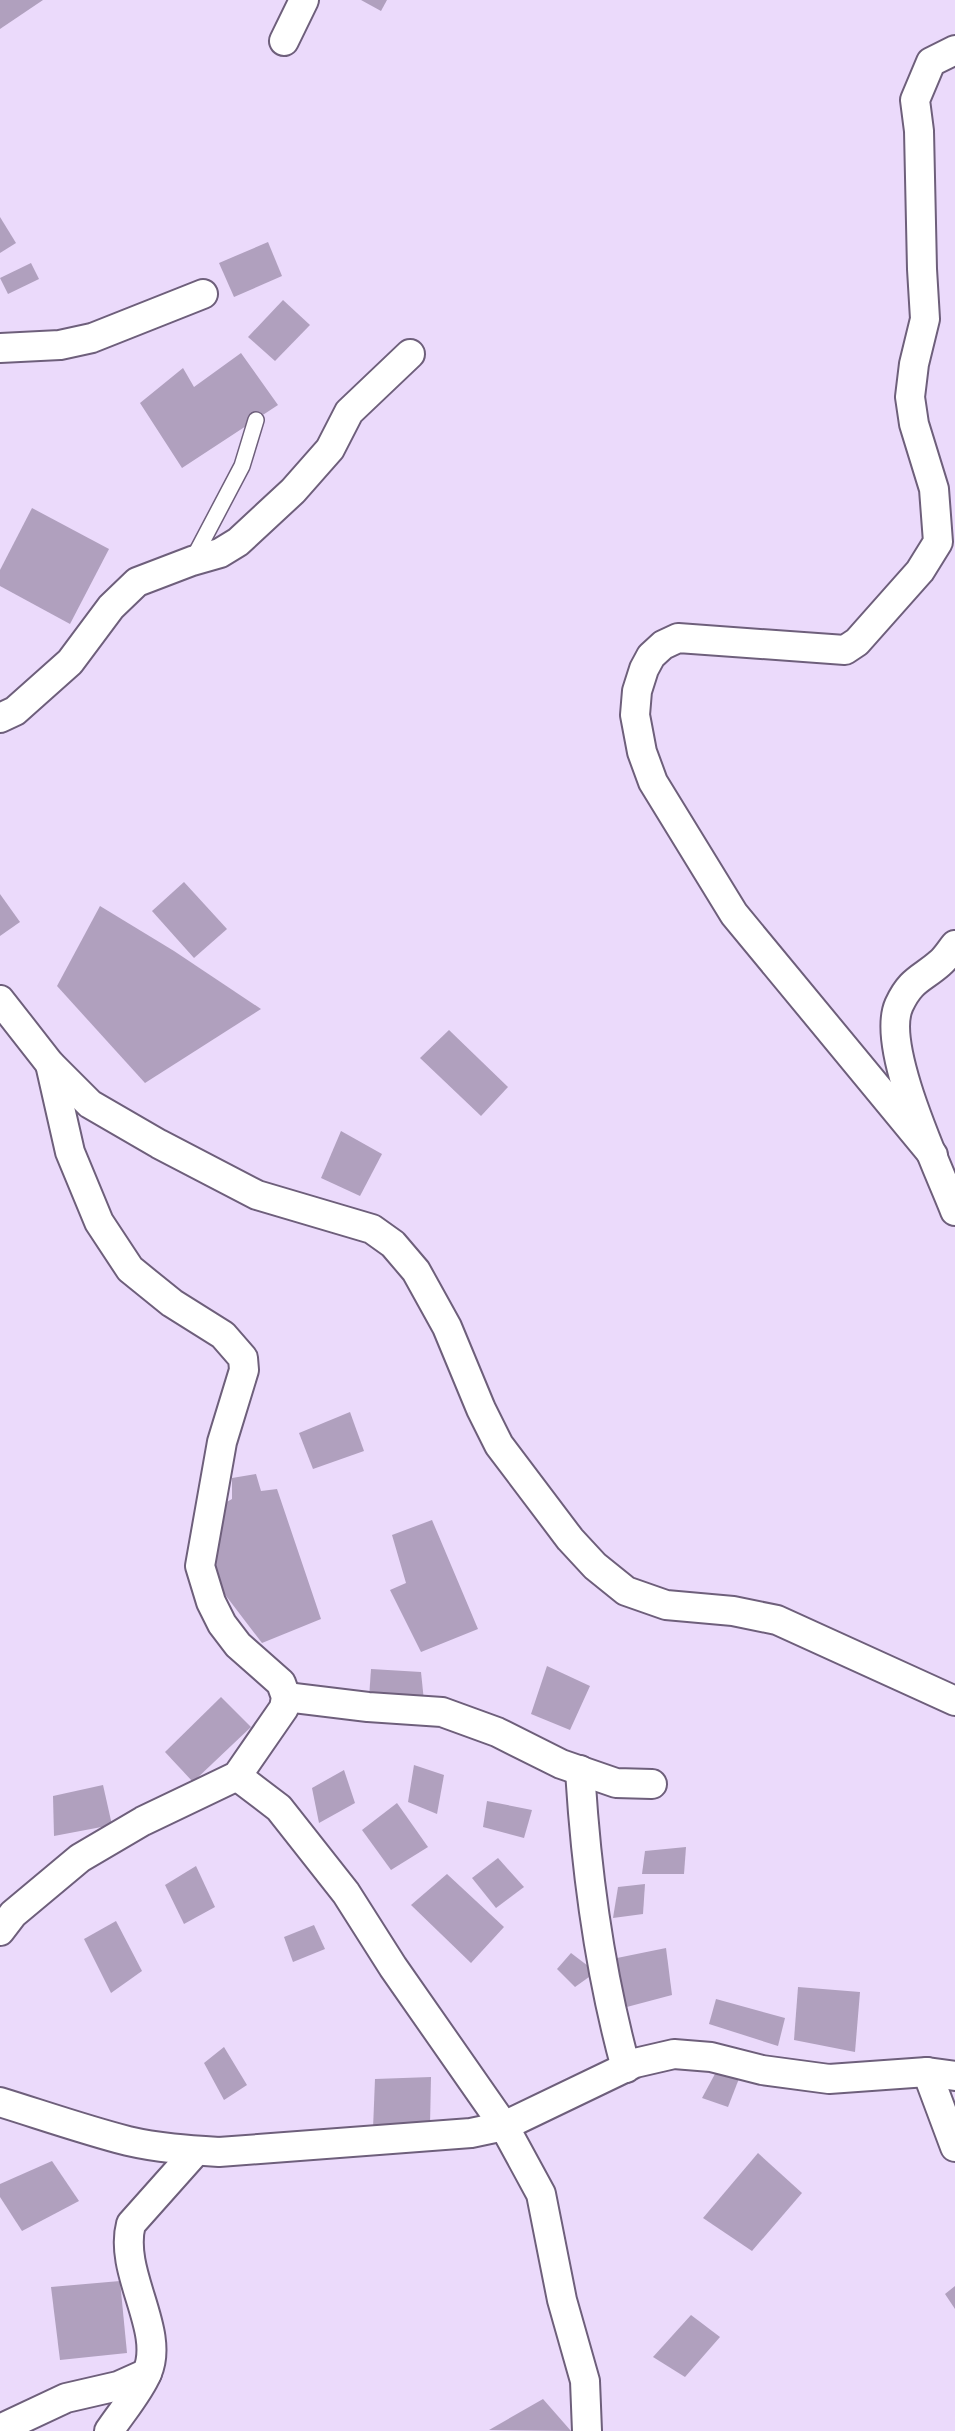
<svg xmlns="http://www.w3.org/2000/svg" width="955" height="2431" viewBox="0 0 955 2431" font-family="Ubuntu,sans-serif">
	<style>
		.building { fill: #b0a0be }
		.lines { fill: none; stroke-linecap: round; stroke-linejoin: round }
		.lane-casing { stroke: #6e5f7b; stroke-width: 18 }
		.street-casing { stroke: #6e5f7b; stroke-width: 32 }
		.lane { stroke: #fff; stroke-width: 15 }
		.street { stroke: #fff; stroke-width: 28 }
	</style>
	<rect width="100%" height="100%" fill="#ebdafb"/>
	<g class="building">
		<polygon points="0,0 43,0 0,29"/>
		<polygon points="361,0 387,0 381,11"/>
		<polygon points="0,217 16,243 0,253"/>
		<polygon points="268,242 282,276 234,297 219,263"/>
		<polygon points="31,263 39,279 8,294 0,278"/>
		<polygon points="283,300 310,325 275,361 248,337"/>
		<polygon points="241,353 278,405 182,468 140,403 183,368 194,387"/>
		<polygon points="32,508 109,549 70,624 0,586 0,570"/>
		<polygon points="184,882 227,929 194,958 152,911"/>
		<polygon points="0,894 20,922 0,936"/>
		<polygon points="100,906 174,951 261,1009 145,1083 57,986"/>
		<polygon points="449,1030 508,1087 481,1116 420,1058"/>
		<polygon points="341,1131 382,1154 360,1196 321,1178"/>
		<polygon points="350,1412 364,1451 313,1469 299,1433"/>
		<polygon points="256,1474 261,1491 277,1489 321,1619 262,1643 220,1588 207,1534 223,1525 223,1504 232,1499 232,1478"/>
		<polygon points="432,1520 478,1629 421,1652 390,1590 406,1583 392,1535"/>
		<polygon points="547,1666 590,1686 570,1730 531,1714"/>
		<polygon points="371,1669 421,1672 424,1701 369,1698"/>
		<polygon points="221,1697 251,1727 193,1782 165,1752"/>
		<polygon points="414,1765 444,1775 437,1814 408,1802"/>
		<polygon points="344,1770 355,1803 319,1823 312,1788"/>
		<polygon points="103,1785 112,1825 54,1836 53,1796"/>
		<polygon points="487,1801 532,1810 524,1838 483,1827"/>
		<polygon points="397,1803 428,1847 391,1870 362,1830"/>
		<polygon points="686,1847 684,1874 642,1874 645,1851"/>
		<polygon points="498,1858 524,1887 496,1908 472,1878"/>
		<polygon points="196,1866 215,1907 184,1924 165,1885"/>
		<polygon points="447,1874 504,1927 471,1963 411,1905"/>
		<polygon points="645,1884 643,1914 613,1918 618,1887"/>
		<polygon points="116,1921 142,1971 111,1993 84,1939"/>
		<polygon points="314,1925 325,1949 293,1962 284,1937"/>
		<polygon points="666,1948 672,1995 623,2008 617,1958"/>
		<polygon points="571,1953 596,1972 575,1987 557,1969"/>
		<polygon points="798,1987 860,1992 855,2052 794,2040"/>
		<polygon points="716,1999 785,2018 778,2046 709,2024"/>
		<polygon points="224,2047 247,2085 224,2100 204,2063"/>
		<polygon points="716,2072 740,2076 728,2107 702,2098"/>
		<polygon points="431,2077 430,2125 373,2129 375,2079"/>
		<polygon points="758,2153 802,2193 752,2251 703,2218"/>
		<polygon points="52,2161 79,2201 22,2231 0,2197 0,2184"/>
		<polygon points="120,2281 127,2353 60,2360 51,2287"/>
		<polygon points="955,2286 955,2309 945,2294"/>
		<polygon points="691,2315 720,2337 685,2377 653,2357"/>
		<polygon points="543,2399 571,2431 489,2430"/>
	</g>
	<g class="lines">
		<defs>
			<polyline id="lane" points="192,561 242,466 256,420"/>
			<g id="street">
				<polyline points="284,41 304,0"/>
				<polyline points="0,348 60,345 92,338 203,294"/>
				<polyline points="0,718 15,711 70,662 111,607 137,582 192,561 220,553 238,542 293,491 330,449 349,412 410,354"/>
				<path d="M955,945C950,951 946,958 940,963C922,979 911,979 899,1005C880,1047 938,1167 955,1211"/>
				<polyline points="0,1000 50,1064 90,1104 159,1144 257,1195 372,1229 393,1244 416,1271 447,1327 481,1409 499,1445 570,1539 595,1566 626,1591 666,1605 733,1611 777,1620 955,1701"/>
				<polyline points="933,1155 734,914 653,782 642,752 635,715 637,691 644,669 651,656 663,645 678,638 845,650 857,642 920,571 938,542 934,489 914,424 910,397 914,364 925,319 922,269 919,131 915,100 931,62 955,50"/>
				<polyline points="286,1697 368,1707 442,1712 497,1732 561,1764 616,1783 652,1784"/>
				<path d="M580,1770C586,1871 599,1970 626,2068"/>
				<polyline points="237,1776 279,1808 346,1893 393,1967 504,2126 635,2063 674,2054 711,2057 762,2070 829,2079 927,2072 955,2076"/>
				<polyline points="0,1931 13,1914 80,1858 143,1821 237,1776 284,1708 286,1697 281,1683 238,1645 222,1624 211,1602 200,1566 222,1442 244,1370 243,1358 223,1335 172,1303 130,1269 99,1222 70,1152 50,1064"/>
				<polyline points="927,2072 955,2147"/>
				<path d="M0,2102C42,2115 85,2130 128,2141C158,2148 188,2150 219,2152L471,2133L504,2126L541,2194L562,2300L585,2381L587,2431"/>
				<polyline points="0,2429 66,2398 118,2386 147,2373"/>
				<path d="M109,2431C121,2413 139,2392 147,2373C166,2330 118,2273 131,2224L196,2151"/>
			</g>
		</defs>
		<use href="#lane" class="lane-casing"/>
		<use href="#street" class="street-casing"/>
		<use href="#lane" class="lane"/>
		<use href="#street" class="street"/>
	</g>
</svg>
